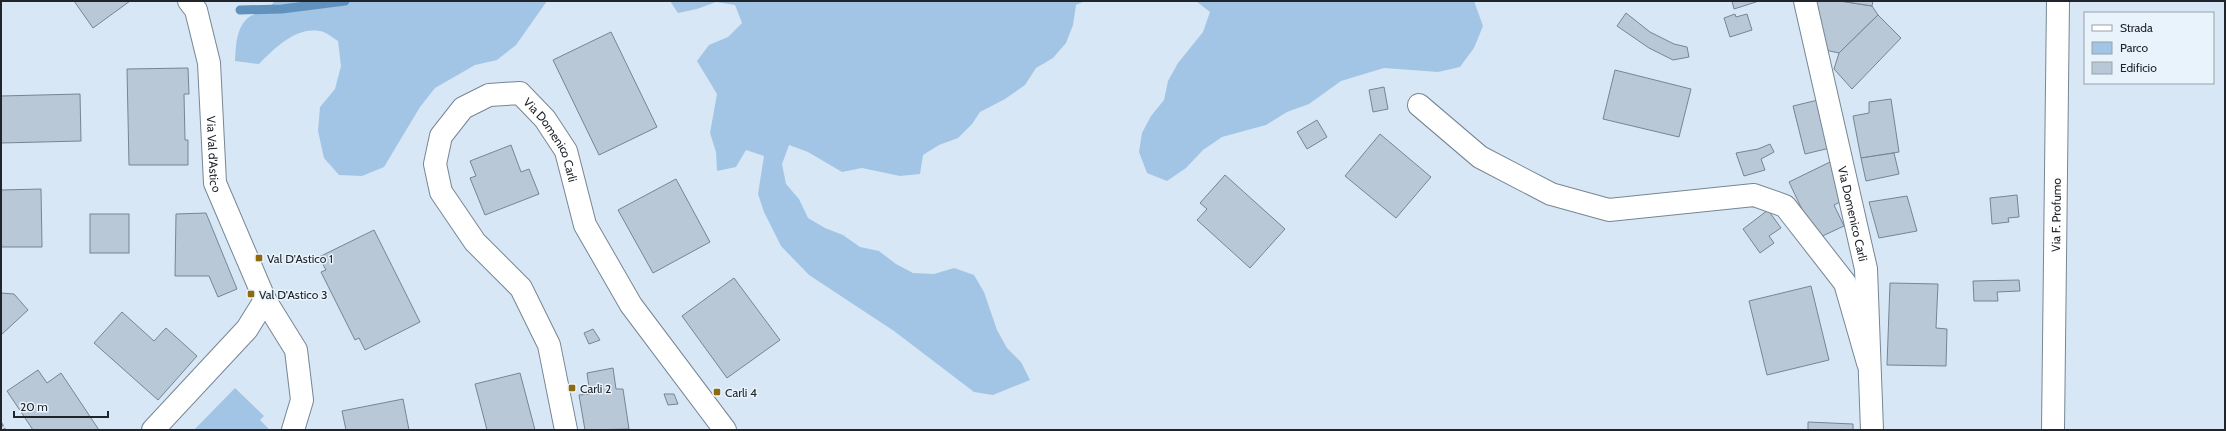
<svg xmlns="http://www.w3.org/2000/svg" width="2226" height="431" viewBox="0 0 2226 431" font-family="Cabin,sans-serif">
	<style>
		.green { fill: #a3c5e5 }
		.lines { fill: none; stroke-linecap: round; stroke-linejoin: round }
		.stream { stroke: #6192be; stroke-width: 9 }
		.building { fill: #b8c8d7; stroke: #778593 }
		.minor-casing { stroke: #778693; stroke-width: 24 }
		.path { stroke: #7f8a94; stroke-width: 2.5; stroke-dasharray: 4 2; stroke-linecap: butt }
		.minor { stroke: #fff; stroke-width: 22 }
		.poi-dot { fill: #8f690e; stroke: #e9f3fc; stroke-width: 1.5 }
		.labels { text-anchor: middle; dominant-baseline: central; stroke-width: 3; stroke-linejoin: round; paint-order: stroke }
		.street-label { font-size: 12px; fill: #20252b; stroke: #e9f3fc }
		.poi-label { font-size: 12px; fill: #20252b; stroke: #e9f3fc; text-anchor: start }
	</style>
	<rect width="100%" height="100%" fill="#d7e7f6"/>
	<g class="green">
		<path d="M275,1H547L516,45L497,60L475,65L435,88L420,107L384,167L362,176L339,175L324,158L318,131L320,107L335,89L341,66L338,41C333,38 325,31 319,31C295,27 274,49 259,64L235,61C236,46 236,27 249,17C258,11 268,10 275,1Z"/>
		<polygon points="670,1 1085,1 1076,5 1073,25 1066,43 1053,58 1036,68 1025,85 1005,99 980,112 972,124 958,138 939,145 923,155 920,174 900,176 862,168 842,172 808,152 789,145 782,164 786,184 799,199 808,218 825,228 843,235 860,247 879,251 896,264 913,273 934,274 954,268 974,275 984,292 997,330 1007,348 1021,362 1030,380 993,395 974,392 894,331 809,275 781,246 764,212 758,194 764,156 746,150 736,167 717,171 716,152 710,133 717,94 697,61 709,45 728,37 742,23 735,5 716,2 697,9 678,13"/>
		<polygon points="1196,1 1474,1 1483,26 1474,48 1460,67 1438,72 1384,68 1341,81 1309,104 1287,112 1266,125 1222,137 1203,150 1186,168 1167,181 1147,173 1139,152 1142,133 1151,116 1164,100 1168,81 1178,63 1203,32 1210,12"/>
		<polygon points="235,388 264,416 260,420 270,430 194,430"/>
	</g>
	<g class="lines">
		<polyline class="stream" points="240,10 282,9 345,1"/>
	</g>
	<g class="building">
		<polygon points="74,1 130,1 93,28"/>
		<polygon points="1732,1 1759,1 1734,9"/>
		<polygon points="1814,1 1840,1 1872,6 1878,15 1839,53 1825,50"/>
		<polygon points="1840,1 1873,1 1872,6"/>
		<polygon points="1626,13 1650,32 1674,44 1687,47 1689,57 1673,60 1649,48 1617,26"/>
		<polygon points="1735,14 1736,17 1747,14 1752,30 1730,37 1724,18"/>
		<polygon points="1878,15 1901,38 1852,89 1834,69 1839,53"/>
		<polygon points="611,32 657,127 599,155 553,60"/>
		<polygon points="188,68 189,94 184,94 185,140 188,140 188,165 129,165 127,69"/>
		<polygon points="1615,70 1691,89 1679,137 1603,119"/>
		<polygon points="1384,87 1388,109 1373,112 1369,90"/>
		<polygon points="80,94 81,141 1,143 1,96"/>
		<polygon points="1891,99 1899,152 1861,158 1853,116 1869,113 1869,102"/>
		<polygon points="1818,100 1830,148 1805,154 1793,106"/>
		<polygon points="1317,120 1327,137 1307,149 1297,132"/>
		<polygon points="1380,134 1431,177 1396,218 1345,176"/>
		<polygon points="1770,144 1774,152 1761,159 1765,170 1744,176 1736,153 1758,149"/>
		<polygon points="511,145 521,172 529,169 539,194 485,215 470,178 476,176 470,161"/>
		<polygon points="1894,153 1899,174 1866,181 1861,158"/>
		<polygon points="1830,162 1840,181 1846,199 1834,205 1844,226 1816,239 1789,182"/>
		<polygon points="1225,175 1285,229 1250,268 1197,220 1207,209 1200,203"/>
		<polygon points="676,179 710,242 653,273 618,210"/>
		<polygon points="41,189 42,247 1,247 1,190"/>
		<polygon points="2017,195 2019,217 2008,218 2009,222 1992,224 1990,198"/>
		<polygon points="1907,196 1917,231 1879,238 1869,202"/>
		<polygon points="1768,210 1781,228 1769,236 1774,243 1760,253 1743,229"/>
		<polygon points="206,213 237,289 218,297 209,276 175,276 176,214"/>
		<rect x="90" y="214" width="39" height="39"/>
		<polygon points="374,230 420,322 365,350 359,338 355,340 321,272 326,270 319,257"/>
		<polygon points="734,278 780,340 727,378 682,316"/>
		<polygon points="2019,280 2020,291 1997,292 1998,301 1974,301 1973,281"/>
		<polygon points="1890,283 1938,284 1936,328 1947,329 1946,366 1887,365"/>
		<polygon points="1811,286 1829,360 1767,375 1749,301"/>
		<polygon points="1,293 14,294 28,310 1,335"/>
		<polygon points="122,312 154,341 166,328 197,356 158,400 94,343"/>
		<polygon points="593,329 600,340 589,344 584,333"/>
		<polygon points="613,368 616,389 623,389 629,429 585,430 579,395 590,394 587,373"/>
		<polygon points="38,370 47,383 61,373 99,430 33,430 7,391"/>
		<polygon points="520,373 535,430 487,430 475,384"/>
		<polygon points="664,394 674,394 678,404 668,405"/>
		<polygon points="403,399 409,430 346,430 342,411"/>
		<polygon points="1808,422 1853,424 1853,430 1808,430"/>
	</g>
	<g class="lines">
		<defs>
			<g id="minor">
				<path id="s1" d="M189,1L196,10L209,63L215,183L265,300L296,350L302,400L293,430"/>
				<path id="s2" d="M1805,1L1866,269L1872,430"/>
				<polyline points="1419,105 1480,157 1551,194 1609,210 1754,195 1785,206 1845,283 1868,363"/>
				<polyline points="153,430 247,329 265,300"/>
				<path id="s3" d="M566,430L549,345L521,288L475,242L441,192L435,164L441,136L463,108L489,95L520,93L545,119L566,151L585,225L631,305L725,430"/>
				<path id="s4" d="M2053,430L2058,1"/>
			</g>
		</defs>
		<use href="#minor" class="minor-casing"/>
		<polyline class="path" points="1,423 5,430"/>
		<use href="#minor" class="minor"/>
	</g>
	<g class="poi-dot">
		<rect x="255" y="254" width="8" height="8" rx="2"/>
		<rect x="247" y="290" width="8" height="8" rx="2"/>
		<rect x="568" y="384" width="8" height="8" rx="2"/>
		<rect x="713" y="388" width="8" height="8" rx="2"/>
	</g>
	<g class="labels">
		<g class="street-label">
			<text stroke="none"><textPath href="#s3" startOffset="486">Via Domenico Carli</textPath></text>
			<text stroke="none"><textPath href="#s1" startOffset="157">Via Val d'Astico</textPath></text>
			<text stroke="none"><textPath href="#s2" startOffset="218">Via Domenico Carli</textPath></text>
			<text stroke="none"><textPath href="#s4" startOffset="215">Via F. Profumo</textPath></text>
		</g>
		<g class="poi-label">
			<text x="267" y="258">Val D'Astico 1</text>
			<text x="259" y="294">Val D'Astico 3</text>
			<text x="580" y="388">Carli 2</text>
			<text x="725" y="392">Carli 4</text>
		</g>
	</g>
	<rect width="2226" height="431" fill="none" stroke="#20252b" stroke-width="4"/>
	<rect x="2084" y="12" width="130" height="72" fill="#e9f3fc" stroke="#99a1a8"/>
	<rect x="2092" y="25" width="20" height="6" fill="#ffffff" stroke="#99a1a8"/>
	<text x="2120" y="32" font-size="12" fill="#20252b">Strada</text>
	<rect x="2092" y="42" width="20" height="12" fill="#a3c5e5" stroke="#99a1a8"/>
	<text x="2120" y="52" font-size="12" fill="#20252b">Parco</text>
	<rect x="2092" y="62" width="20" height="12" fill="#b8c8d7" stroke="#99a1a8"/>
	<text x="2120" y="72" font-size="12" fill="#20252b">Edificio</text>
	<path d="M14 411v6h94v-6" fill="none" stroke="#20252b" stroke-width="2"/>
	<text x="20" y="411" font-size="12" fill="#20252b" stroke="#e9f3fc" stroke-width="3" paint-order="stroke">20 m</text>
</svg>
